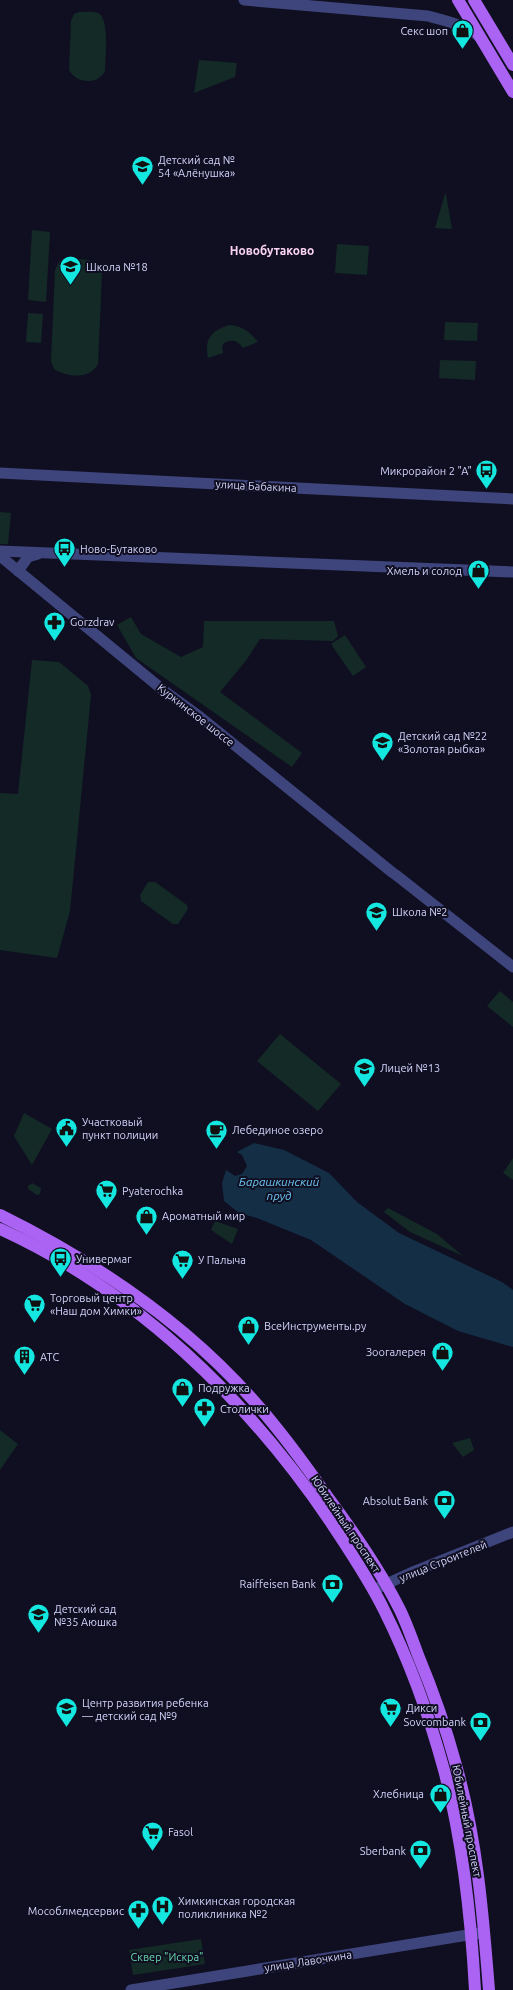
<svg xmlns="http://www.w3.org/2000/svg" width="513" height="1990" viewBox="0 0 513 1990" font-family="Ubuntu,sans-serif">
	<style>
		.green { fill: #132a26 }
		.water { fill: #142e46 }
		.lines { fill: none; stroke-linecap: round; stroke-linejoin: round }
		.minor { stroke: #3e447c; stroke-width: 11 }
		.major { stroke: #aa63f2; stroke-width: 12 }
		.labels { text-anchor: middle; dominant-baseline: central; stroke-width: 4; stroke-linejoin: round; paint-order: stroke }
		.poi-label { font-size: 11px; fill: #d3d3fb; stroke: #100f21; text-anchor: start }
		.street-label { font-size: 11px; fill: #d3d3fb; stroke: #100f21 }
		.park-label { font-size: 11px; fill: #65d5aa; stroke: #100f21 }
		.neighbourhood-label { font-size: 12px; font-weight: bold; fill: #fbd5f2; stroke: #100f21 }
		.water-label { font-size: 12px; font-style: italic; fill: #6ac5f2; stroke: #100f21 }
	</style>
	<rect width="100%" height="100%" fill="#100f21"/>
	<g class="green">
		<path d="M79,12C84,12 93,11 98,13C110,18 105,60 105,71C97,86 76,83 69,70L71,21L74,14Z"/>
		<polygon points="199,60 237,63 235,77 194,93"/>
		<polygon points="445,194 446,194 452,229 435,228"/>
		<polygon points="32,230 50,232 46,302 28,300"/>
		<polygon points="337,244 369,246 367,275 335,273"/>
		<path d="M67,259C83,260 96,256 102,274L98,364C90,380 67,377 54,369L51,361L55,270L59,262Z"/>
		<polygon points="28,313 43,314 41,343 26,342"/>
		<polygon points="445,322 478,323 477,341 444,340"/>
		<path d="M229,325C243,326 250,332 258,342L243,348C237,340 233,339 224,343L222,346L223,353L208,358C204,339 211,331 229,325Z"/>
		<polygon points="440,360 476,361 475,380 439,378"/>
		<polygon points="0,512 11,513 8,544 0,544"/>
		<polygon points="131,617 141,634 181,657 203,647 204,621 334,621 338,636 333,641 260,639 245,662 220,692 302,753 292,767 136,658 117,625"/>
		<polygon points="345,635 366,667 353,676 331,644"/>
		<polygon points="32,660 59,662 88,686 91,695 70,911 57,958 0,950 0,793 18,794"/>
		<polygon points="148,882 155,882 187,905 188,909 178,924 173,924 141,901 140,895"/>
		<polygon points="500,991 513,1002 513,1027 487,1006"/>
		<polygon points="280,1034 341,1084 318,1111 257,1061"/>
		<polygon points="24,1113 52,1129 32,1165 14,1136"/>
		<polygon points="513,1158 513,1180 503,1173"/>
		<polygon points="32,1183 41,1188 40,1194 37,1195 28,1189 28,1186"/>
		<polygon points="388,1208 437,1234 463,1256 410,1232 384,1212"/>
		<polygon points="215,1221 238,1229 232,1244 211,1230"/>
		<polygon points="0,1430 18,1444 0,1470"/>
		<polygon points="470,1438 474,1450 463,1457 452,1443"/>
		<polygon points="201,1939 205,1964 133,1975 129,1950"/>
	</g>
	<polygon class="water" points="254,1143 284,1150 329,1173 357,1202 399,1233 502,1282 513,1290 513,1347 458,1331 405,1304 311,1240 257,1218 239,1213 224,1201 222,1183 226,1170 235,1176 242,1174 247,1166 242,1155 237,1152"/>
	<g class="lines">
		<g class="minor">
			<path d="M244,0L428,16C447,21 464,25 480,37"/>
			<polyline points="0,473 513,499"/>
			<polyline points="0,551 513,572"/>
			<polyline points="0,556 163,690 200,717 393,873"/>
			<polyline points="18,571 28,557 38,554"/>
			<polyline points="396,875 513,967"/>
			<polyline points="373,1590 415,1571 513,1532"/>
			<polyline points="131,1990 480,1933"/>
		</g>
		<g class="major">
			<polyline points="458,0 513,92"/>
			<polyline points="474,0 513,65"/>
			<path d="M0,1215C93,1261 184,1322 253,1400C280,1430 304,1463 327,1496C353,1531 378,1567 398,1606C406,1621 412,1639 418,1655C433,1691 446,1728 456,1765C477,1839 483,1914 489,1990"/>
			<path d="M0,1229C136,1291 247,1399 330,1521C349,1550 369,1579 384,1610C409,1660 429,1715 444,1770C463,1842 471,1916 475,1990"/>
		</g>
	</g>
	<defs>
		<symbol id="shop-pin" viewBox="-11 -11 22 30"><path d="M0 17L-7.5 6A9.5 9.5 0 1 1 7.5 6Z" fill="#14e6e0" stroke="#100f21"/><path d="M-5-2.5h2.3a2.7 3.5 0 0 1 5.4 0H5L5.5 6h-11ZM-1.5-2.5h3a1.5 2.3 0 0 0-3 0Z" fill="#111"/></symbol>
		<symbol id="school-pin" viewBox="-11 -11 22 30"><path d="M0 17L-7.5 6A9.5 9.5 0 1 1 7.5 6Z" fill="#14e6e0" stroke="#100f21"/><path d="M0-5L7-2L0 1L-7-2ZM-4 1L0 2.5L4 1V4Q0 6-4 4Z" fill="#111"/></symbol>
		<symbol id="bus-pin" viewBox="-11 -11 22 30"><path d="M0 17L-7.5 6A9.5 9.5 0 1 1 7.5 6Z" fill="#14e6e0" stroke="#100f21"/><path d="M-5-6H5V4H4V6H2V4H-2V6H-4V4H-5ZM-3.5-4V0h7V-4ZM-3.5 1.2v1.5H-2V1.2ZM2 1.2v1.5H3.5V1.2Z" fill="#111"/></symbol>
		<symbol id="pharmacy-pin" viewBox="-11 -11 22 30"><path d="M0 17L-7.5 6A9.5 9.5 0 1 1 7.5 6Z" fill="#14e6e0" stroke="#100f21"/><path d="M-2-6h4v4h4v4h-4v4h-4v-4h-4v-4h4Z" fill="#111"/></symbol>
		<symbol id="civic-pin" viewBox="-11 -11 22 30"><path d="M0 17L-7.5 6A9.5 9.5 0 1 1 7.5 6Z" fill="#14e6e0" stroke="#100f21"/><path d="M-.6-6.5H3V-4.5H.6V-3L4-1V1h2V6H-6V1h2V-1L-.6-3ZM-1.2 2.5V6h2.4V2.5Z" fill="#111"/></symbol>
		<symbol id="cafe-pin" viewBox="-11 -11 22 30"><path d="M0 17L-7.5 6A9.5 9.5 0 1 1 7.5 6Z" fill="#14e6e0" stroke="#100f21"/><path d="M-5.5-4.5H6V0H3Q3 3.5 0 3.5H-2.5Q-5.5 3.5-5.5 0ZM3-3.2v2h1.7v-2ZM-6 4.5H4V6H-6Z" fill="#111"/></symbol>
		<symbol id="supermarket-pin" viewBox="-11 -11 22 30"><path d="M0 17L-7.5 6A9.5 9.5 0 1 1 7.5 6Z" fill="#14e6e0" stroke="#100f21"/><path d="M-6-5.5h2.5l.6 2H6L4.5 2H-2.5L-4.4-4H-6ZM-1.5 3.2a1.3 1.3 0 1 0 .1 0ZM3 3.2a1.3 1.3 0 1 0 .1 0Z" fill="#111"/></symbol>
		<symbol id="building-pin" viewBox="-11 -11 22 30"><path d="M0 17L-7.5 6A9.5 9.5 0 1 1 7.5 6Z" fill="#14e6e0" stroke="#100f21"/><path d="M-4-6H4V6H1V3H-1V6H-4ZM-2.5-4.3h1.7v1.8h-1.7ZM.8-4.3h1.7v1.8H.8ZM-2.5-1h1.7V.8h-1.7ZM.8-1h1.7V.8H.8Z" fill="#111"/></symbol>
		<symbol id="bank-pin" viewBox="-11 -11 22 30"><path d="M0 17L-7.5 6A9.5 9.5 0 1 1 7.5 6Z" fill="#14e6e0" stroke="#100f21"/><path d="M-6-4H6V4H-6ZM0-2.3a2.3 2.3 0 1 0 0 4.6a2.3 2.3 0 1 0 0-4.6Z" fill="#111"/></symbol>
		<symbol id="hospital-pin" viewBox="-11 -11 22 30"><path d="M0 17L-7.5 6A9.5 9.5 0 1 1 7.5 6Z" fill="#14e6e0" stroke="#100f21"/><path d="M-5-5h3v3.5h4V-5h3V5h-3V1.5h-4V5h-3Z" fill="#111"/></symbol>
	</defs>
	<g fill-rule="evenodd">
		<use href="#shop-pin" x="450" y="18" width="25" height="34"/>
		<use href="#school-pin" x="130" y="154" width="25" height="34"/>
		<use href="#school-pin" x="58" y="254" width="25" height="34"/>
		<use href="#bus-pin" x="474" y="458" width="25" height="34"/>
		<use href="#bus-pin" x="52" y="536" width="25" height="34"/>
		<use href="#shop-pin" x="466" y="558" width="25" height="34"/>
		<use href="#pharmacy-pin" x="42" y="610" width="25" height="34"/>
		<use href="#school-pin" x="370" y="730" width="25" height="34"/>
		<use href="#school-pin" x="364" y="900" width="25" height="34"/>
		<use href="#school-pin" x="352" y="1056" width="25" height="34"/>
		<use href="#civic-pin" x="54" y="1116" width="25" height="34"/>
		<use href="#cafe-pin" x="204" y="1118" width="25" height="34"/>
		<use href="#supermarket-pin" x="94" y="1178" width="25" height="34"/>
		<use href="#shop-pin" x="134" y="1204" width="25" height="34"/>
		<use href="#bus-pin" x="48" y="1246" width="25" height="34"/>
		<use href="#supermarket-pin" x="170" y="1248" width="25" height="34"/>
		<use href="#supermarket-pin" x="22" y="1292" width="25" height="34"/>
		<use href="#shop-pin" x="236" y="1314" width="25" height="34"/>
		<use href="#shop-pin" x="430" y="1340" width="25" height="34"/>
		<use href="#building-pin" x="12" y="1344" width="25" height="34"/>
		<use href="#shop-pin" x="170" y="1376" width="25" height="34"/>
		<use href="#pharmacy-pin" x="192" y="1396" width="25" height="34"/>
		<use href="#bank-pin" x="432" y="1488" width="25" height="34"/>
		<use href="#bank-pin" x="320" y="1572" width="25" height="34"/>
		<use href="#school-pin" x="26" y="1602" width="25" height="34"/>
		<use href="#supermarket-pin" x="378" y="1696" width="25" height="34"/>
		<use href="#school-pin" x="54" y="1696" width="25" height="34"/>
		<use href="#bank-pin" x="468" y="1710" width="25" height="34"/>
		<use href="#shop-pin" x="428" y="1782" width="25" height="34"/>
		<use href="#supermarket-pin" x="140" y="1820" width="25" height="34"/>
		<use href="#bank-pin" x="408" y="1838" width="25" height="34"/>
		<use href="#hospital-pin" x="150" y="1894" width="25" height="34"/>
		<use href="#pharmacy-pin" x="126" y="1898" width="25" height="34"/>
	</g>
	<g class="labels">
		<g class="poi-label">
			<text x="448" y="31" text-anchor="end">Секс шоп</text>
			<text x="158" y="160">Детский сад №<tspan x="158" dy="13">54 «Алёнушка»</tspan></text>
			<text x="86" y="267">Школа №18</text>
			<text x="472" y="471" text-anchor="end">Микрорайон 2 "А"</text>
			<text x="80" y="549">Ново-Бутаково</text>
			<text x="462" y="571" text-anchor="end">Хмель и солод</text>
			<text x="70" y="622">Gorzdrav</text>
			<text x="398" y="736">Детский сад №22<tspan x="398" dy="13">«Золотая рыбка»</tspan></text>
			<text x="392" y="912">Школа №2</text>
			<text x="380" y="1068">Лицей №13</text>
			<text x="82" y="1122">Участковый<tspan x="82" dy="13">пункт полиции</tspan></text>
			<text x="232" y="1130">Лебединое озеро</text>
			<text x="122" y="1191">Pyaterochka</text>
			<text x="162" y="1216">Ароматный мир</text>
			<text x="76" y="1259">Универмаг</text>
			<text x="198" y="1260">У Палыча</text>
			<text x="50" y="1298">Торговый центр<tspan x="50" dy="13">«Наш дом Химки»</tspan></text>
			<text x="264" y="1326">ВсеИнструменты.ру</text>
			<text x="426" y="1352" text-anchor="end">Зоогалерея</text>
			<text x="40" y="1357">АТС</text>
			<text x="198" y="1388">Подружка</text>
			<text x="220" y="1409">Столички</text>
			<text x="428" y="1501" text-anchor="end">Absolut Bank</text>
			<text x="316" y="1584" text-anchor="end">Raiffeisen Bank</text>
			<text x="54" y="1609">Детский сад<tspan x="54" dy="13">№35 Аюшка</tspan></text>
			<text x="82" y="1703">Центр развития ребенка<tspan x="82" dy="13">— детский сад №9</tspan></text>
			<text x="406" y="1708">Дикси</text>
			<text x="466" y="1722" text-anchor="end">Sovcombank</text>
			<text x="424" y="1794" text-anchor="end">Хлебница</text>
			<text x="168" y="1832">Fasol</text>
			<text x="406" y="1851" text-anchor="end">Sberbank</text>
			<text x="178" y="1901">Химкинская городская<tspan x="178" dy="13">поликлиника №2</tspan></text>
			<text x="124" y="1911" text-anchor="end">Мособлмедсервис</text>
		</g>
		<g class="street-label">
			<text transform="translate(256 486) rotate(3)">улица Бабакина</text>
			<text transform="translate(196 715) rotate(38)">Куркинское шоссе</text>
			<text transform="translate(346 1524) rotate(56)">Юбилейный проспект</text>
			<text transform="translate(443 1561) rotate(-22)">улица Строителей</text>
			<text transform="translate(467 1821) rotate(79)">Юбилейный проспект</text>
			<text transform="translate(308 1961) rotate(-9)">улица Лавочкина</text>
		</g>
		<g class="park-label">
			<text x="167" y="1957">Сквер "Искра"</text>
		</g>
		<g class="neighbourhood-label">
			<text x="272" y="250">Новобутаково</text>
		</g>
		<g class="water-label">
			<text x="279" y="1181">Барашкинский<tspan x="279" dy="14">пруд</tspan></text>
		</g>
	</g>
</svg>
